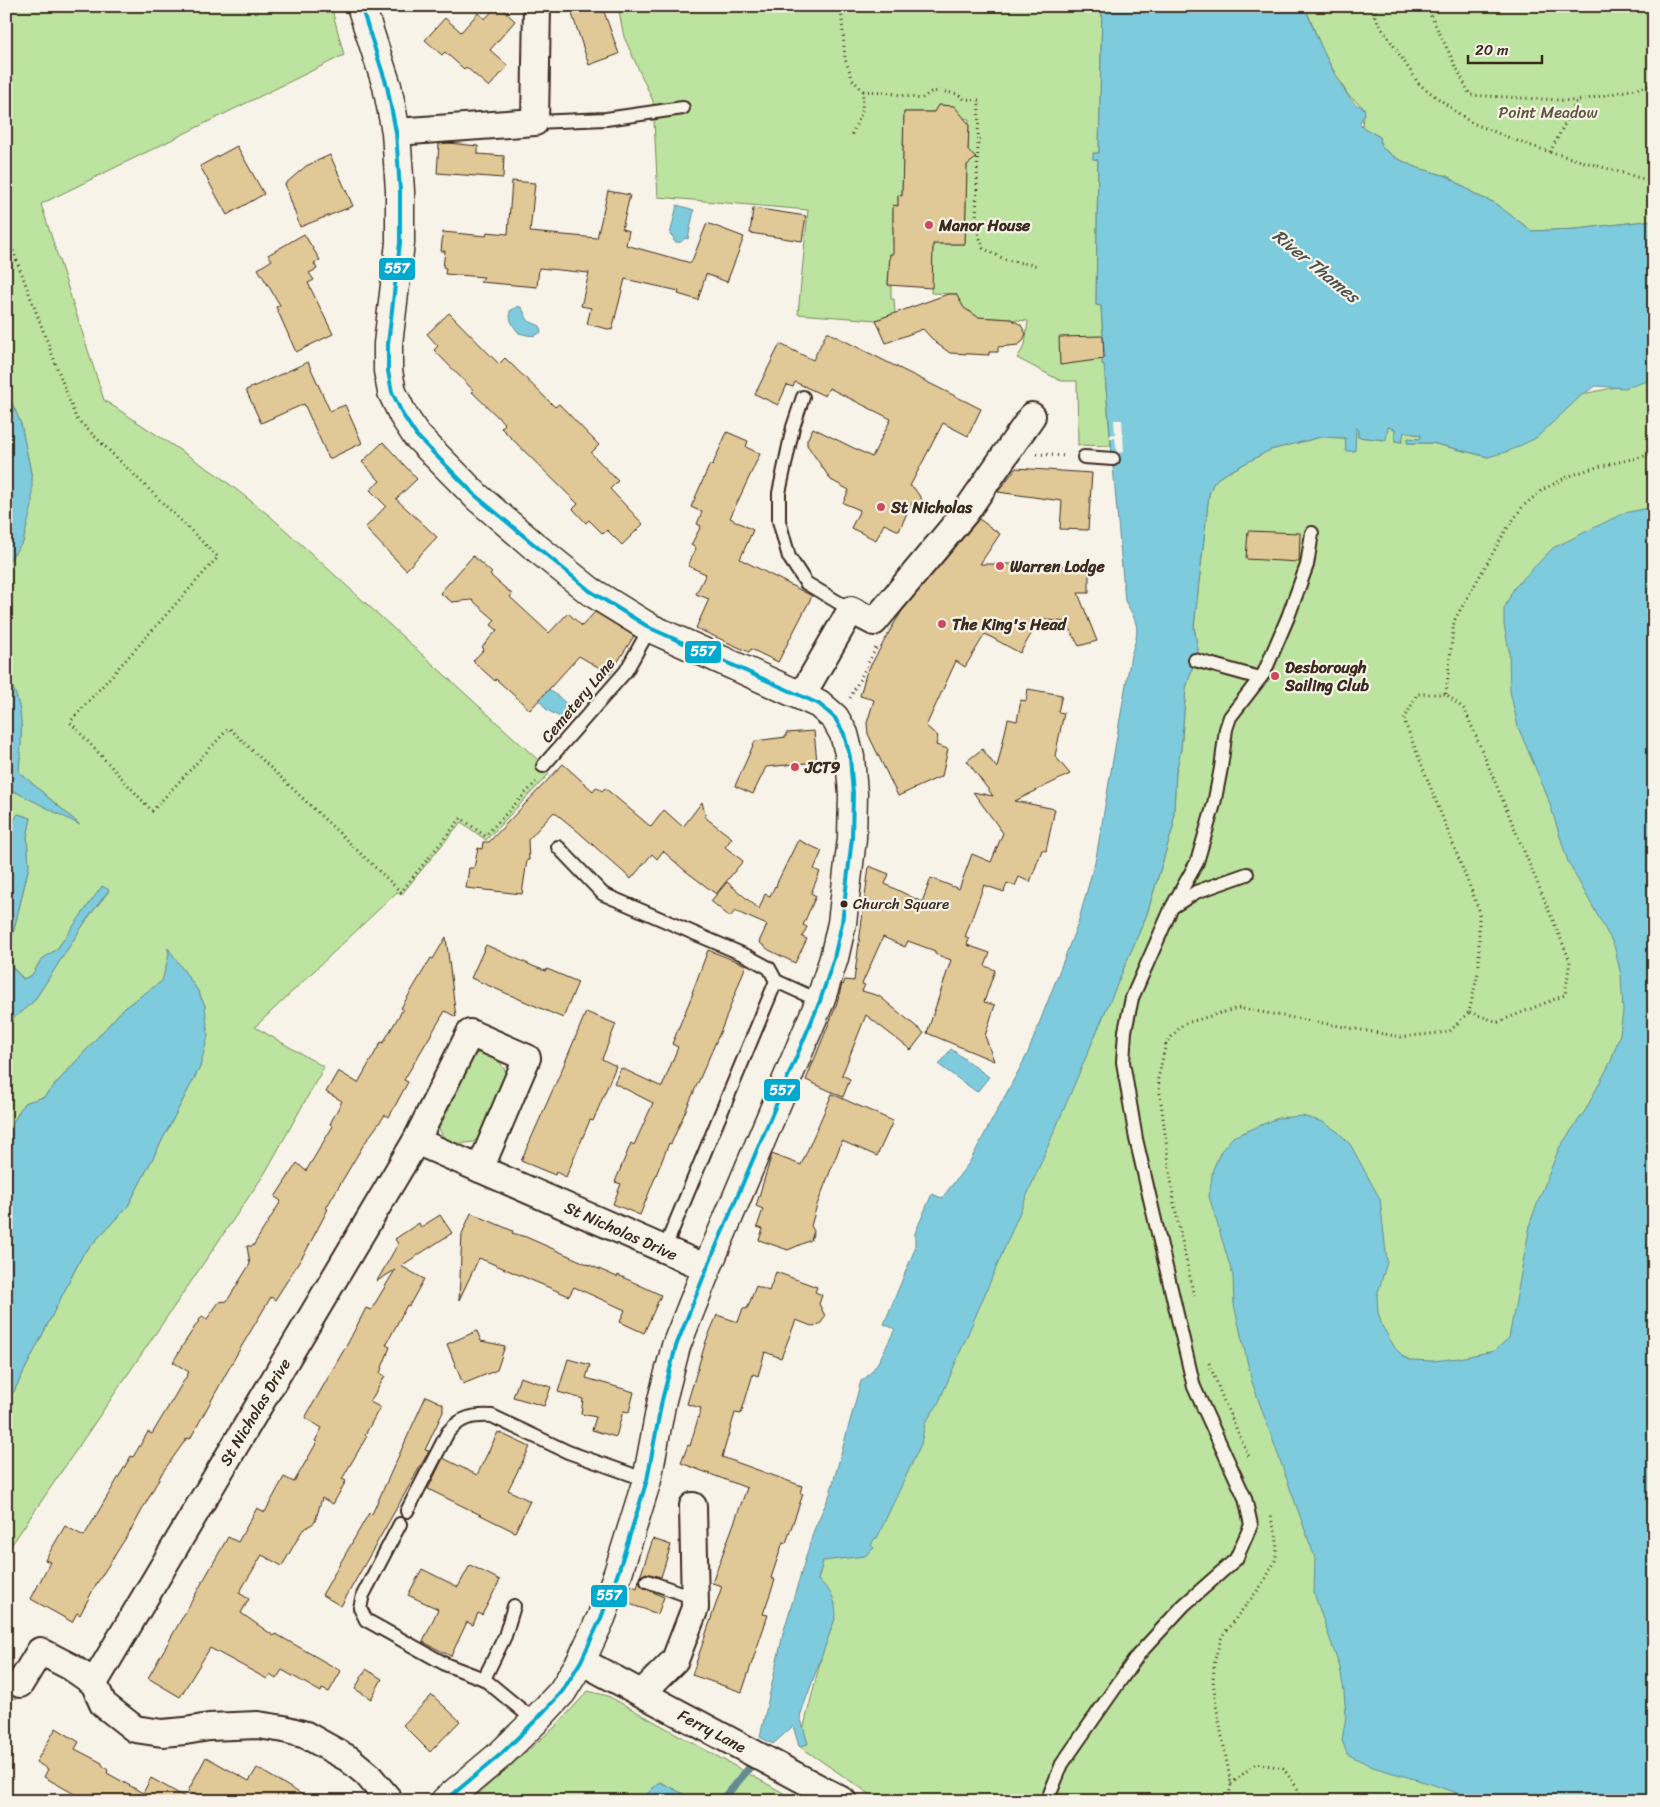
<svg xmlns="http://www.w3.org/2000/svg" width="1660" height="1807" viewBox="0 0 1660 1807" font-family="Sriracha,sans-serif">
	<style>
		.green { fill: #bce39f; stroke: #7c865e }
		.water { fill: #7fcbde; stroke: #648b91 }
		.pier { fill: #f7f3e8 }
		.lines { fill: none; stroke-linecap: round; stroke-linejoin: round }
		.stream { stroke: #648b91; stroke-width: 8 }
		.building { fill: #e1c897; stroke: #3b2a1e }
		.lane-casing { stroke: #3b2a1e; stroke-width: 16 }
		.street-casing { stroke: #3b2a1e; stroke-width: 30 }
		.secondary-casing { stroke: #3b2a1e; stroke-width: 31 }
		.path { stroke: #3b2a1e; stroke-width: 3; stroke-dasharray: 1 4; stroke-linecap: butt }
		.lane { stroke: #f7f3e8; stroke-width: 12 }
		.street { stroke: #f7f3e8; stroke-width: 26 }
		.secondary { stroke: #f7f3e8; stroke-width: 28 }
		.bus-1-casing { stroke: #f7f3e8; stroke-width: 8 }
		.bus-1 { stroke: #00a9ce; stroke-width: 4 }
		.poi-dot { fill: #d1495b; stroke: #f7f3e8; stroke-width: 2 }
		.bus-dot { fill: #3b2a1e; stroke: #f7f3e8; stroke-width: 2 }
		.labels { text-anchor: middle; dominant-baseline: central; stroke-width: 4.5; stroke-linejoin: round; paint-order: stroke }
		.bus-label { font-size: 15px; fill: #3b2a1e; stroke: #f7f3e8; text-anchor: start }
		.park-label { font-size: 16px; fill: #5b583e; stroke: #f7f3e8 }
		.poi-label { font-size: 16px; font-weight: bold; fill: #3b2a1e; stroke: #f7f3e8; text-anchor: start }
		.street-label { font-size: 16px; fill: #3b2a1e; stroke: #f7f3e8 }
		.water-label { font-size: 18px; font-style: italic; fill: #4c524e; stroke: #f7f3e8 }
		.line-badge { stroke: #f7f3e8; stroke-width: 2 }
		.badge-label { font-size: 14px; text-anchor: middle; font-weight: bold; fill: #fff }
	</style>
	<rect width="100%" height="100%" fill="#f7f3e8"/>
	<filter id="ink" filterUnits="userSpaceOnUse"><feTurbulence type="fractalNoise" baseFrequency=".02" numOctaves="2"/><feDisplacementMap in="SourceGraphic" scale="10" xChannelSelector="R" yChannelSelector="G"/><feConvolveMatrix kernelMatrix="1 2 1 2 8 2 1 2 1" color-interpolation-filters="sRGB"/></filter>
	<g filter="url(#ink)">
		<g class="green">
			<path d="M6,6H331L344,55L41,204L104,400L219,476L270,516L536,758L549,774L486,840L461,822L401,895L397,892L255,1027L324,1067L265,1173L6,1553V1400L13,1393L83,1254L128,1206L200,1067L205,1006L198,991L168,949L169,955L163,981L124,1008L44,1097L24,1103L6,1135V1024L34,1001L87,919L109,891L102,887L57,949L41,960L32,975L24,979L12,967L10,960L11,942L29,866L27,837L31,818L18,814L6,833V787L78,823L19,772C21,736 26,707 6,675V564L23,542L32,478L21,424L6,389Z"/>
			<polygon points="618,6 1102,6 1099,153 1094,153 1093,159 1098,159 1096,305 1101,306 1104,353 1102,364 1104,364 1111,446 1078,445 1077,381 1061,381 1017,358 1025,345 1028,321 976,317 970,311 965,310 956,294 931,293 933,244 965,244 967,165 971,161 971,154 968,151 969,119 961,118 953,106 939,105 934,112 904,112 902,196 898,196 898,206 893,206 893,244 897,255 890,254 888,284 891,285 891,299 894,299 895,313 876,320 798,314 808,210 658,197 653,101 624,37"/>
			<polygon points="1305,6 1654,6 1654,220 1577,229 1532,231 1493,202 1478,196 1447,176 1418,168 1396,158 1381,147 1380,137 1362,127 1364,108 1348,95 1323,52"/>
			<polygon points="1654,379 1654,1801 882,1801 877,1799 799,1746 835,1603 818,1580 823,1561 1027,1192 1147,914 1173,827 1176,772 1181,749 1186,688 1198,650 1194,627 1209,494 1213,484 1218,478 1270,450 1321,437 1345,438 1356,428 1358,428 1358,437 1385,440 1387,427 1395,428 1395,441 1402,442 1403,432 1421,435 1420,439 1408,443 1432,443 1488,457 1583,394"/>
			<polygon points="485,1052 498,1059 506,1072 504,1087 485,1130 474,1142 458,1144 443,1137 436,1122 469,1055"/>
			<polygon points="588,1691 608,1696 798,1801 697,1801 660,1782 639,1801 470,1801 556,1726"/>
		</g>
		<g class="water">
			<path d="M1102,6H1305C1311,26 1341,95 1357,105C1359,106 1362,107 1364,108L1365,114L1360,122L1362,127L1380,137L1381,147L1396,158L1418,168L1447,176L1478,196L1493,202L1532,231L1577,229L1654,220V379L1625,388L1596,386L1583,394L1536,438L1509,451L1488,457L1432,443H1407L1408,438L1420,439L1421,435L1404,432L1402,442L1395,441V429L1388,427L1386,440L1358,437V429L1356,428L1355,451H1346L1345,438L1321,437L1270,450L1218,478L1213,484L1209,494L1194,627L1198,650L1186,688L1181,749L1176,772L1173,827L1147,914L938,1404L925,1423L921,1444L877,1538H875L871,1545L874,1548L865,1556L823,1561L818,1580C832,1592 835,1597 836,1616L800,1716L808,1744L799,1746L793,1726L773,1744L760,1737L784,1630L814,1530L830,1494L861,1381C876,1373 887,1344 895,1329L884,1324L915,1249V1233L932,1194L942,1198L969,1163L1027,1055L1078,923L1096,858L1131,655C1140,629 1139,625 1125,601L1104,365L1102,364V353L1104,352L1101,306L1096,305L1098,160L1093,159V153H1099Z"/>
			<path d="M677,205L694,210L688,239L685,238C682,242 679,244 674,241L673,236L670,235Z"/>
			<path d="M518,306L522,308C530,324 525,319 540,326L541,332C534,338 527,335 519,333C513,326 509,320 510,311Z"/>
			<polygon points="6,389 21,424 32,478 32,506 23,542 6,564"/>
			<polygon points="1654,507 1654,1801 1479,1801 1428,1783 1373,1767 1347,1754 1342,1740 1346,1716 1344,1691 1340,1668 1314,1593 1315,1558 1252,1382 1234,1305 1233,1276 1209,1196 1213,1169 1221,1151 1233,1137 1278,1118 1302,1116 1323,1122 1338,1132 1350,1144 1380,1199 1387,1262 1377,1296 1378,1312 1382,1326 1395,1348 1404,1357 1410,1360 1433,1361 1459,1358 1494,1351 1509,1338 1531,1220 1559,1148 1585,1111 1611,1061 1620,1034 1623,1011 1621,975 1614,945 1568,862 1547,795 1518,727 1510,691 1509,650 1504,625 1504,609 1514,588 1553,548 1624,513"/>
			<path d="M6,675C27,708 21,736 19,772L80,825L6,787Z"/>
			<polygon points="546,687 559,697 571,708 562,718 547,710 537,697"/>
			<polygon points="18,814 31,818 27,837 29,866 11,942 10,960 12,967 23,979 32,975 41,960 57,949 102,886 109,890 87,919 34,1001 6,1024 6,833"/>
			<polygon points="168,948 198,991 205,1006 208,1036 200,1067 128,1206 83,1254 13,1393 6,1400 6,1135 24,1103 44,1097 124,1008 162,981 169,955"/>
			<polygon points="951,1049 989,1077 977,1092 939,1065"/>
			<polygon points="660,1782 697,1801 639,1801"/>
		</g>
		<polygon class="pier" points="1114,420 1122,420 1124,452 1117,453 1115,438 1110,438 1110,435 1115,434"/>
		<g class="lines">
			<polyline class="stream" points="721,1801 751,1766"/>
		</g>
		<g class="building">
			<polygon points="497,6 499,6 515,21 490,50 508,66 489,87 466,67 464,69 445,52 442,55 425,40 445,18 461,32 478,13 485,19"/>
			<polygon points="574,6 602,6 619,54 589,65 572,14 576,13"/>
			<polygon points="938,105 954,106 969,124 968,151 976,158 967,165 965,244 933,244 932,288 888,285 890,254 893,254 893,205 898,206 898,195 902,196 904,112 934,112"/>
			<polygon points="448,143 478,146 478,154 504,156 503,178 437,173 439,144"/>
			<polygon points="237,146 264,194 227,215 200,166"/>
			<polygon points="330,155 353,206 300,227 285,184 306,166"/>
			<polygon points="512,181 535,183 530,232 597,238 608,191 630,195 622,229 629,231 626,245 691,263 707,223 744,237 727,282 706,274 698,300 678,294 679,291 625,279 612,330 587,324 591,308 581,306 589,273 539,268 537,287 480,282 484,277 445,274 446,268 443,267 445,251 441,251 443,232 486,236 487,232 508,234"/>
			<polygon points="753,208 806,216 802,241 750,233"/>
			<polygon points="304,234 320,260 314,263 317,269 309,273 314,280 308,283 333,334 296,352 276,307 280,305 258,269 272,260 268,255"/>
			<polygon points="948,294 956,294 964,308 978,317 1011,319 1021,325 1026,334 1022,342 1018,345 998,347 998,352 989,352 989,355 950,353 936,343 923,329 886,343 876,320"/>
			<polygon points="449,313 499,364 505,358 555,407 559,404 599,445 591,453 618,481 610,489 643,524 622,545 607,530 603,534 589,520 586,523 573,509 578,504 501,428 505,424 472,392 474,391 434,350 438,346 427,334"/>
			<polygon points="827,332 981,409 968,436 943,423 910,486 914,488 923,501 911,504 899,531 884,524 876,540 851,528 860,510 843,503 849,490 831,480 807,445 807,440 813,428 872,457 891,419 829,388 825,396 795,382 793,387 787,385 778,405 755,394 780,344 813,360"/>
			<polygon points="1103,336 1104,359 1060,365 1059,337"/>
			<polygon points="308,362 330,411 345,405 362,443 329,459 304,404 261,423 246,390"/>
			<polygon points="727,432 748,441 746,447 760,454 730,518 753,530 740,559 812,596 778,662 751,649 749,652 696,628 709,599 696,594 706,574 688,566 696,548 691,545 701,526 697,524 702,512 691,507 710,464 712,466"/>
			<polygon points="383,442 417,479 396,499 437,537 406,570 365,528 386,506 370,490 380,481 362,462"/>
			<polygon points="1016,468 1092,473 1088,530 1060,529 1062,501 998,492"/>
			<polygon points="979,519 1000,534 980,564 1035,564 1089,568 1089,593 1078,593 1097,641 1079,646 1066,622 1040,619 1020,653 985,634 965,667 956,661 926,726 938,736 936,745 948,749 942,776 898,796 868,734 867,723 874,700 860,696 866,674 892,627 902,611"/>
			<polygon points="1248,531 1300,533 1299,562 1246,559"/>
			<polygon points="473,556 492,573 490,575 512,594 510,597 549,633 568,613 582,626 595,612 634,636 610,674 579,656 530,710 496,679 495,681 473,661 484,649 482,647 497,630 491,625 495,620 472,600 452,602 440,593"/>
			<polygon points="1028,689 1062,695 1058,712 1064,713 1055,756 1070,774 1015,801 1055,809 1046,851 1042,850 1030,882 1019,877 1015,886 1007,883 1004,892 984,885 965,937 969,939 967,945 990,953 985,966 995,970 984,1002 995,1005 985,1036 994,1061 927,1033 951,960 935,954 935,951 908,941 905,947 883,937 862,984 865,985 862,991 879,996 924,1033 911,1050 866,1015 842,1075 850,1079 843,1097 806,1080 836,1006 842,984 843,985 845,980 854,981 869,866 889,874 885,884 922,902 931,878 959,889 972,854 991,862 1003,833 973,792 993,796 967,761 982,749 997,768 1008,719 1017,721 1021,700 1026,701"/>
			<polygon points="814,731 817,762 766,767 753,794 735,786 755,741 786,737 786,733"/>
			<polygon points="563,764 593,791 596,787 602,791 605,788 651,827 664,810 683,827 702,802 706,818 732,838 725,847 743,861 716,894 683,869 663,851 657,859 652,854 631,879 574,828 554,812 528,840 529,860 527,860 522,894 466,888 469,868 474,868 478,848 482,849 483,842 489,842"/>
			<polygon points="798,840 822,851 814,869 820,872 811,893 816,896 803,925 807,927 802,937 807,939 795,963 769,950 759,942 767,925 735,911 730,917 711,901 727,882 759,909 765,894 770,896 775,886 776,887 777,883"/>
			<polygon points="446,937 456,1017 445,1011 404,1080 408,1082 389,1117 385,1115 364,1144 326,1208 328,1209 306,1251 275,1300 271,1297 237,1354 190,1439 187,1438 162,1473 134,1525 94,1588 80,1615 77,1613 72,1622 31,1599 50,1562 45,1560 65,1526 84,1536 131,1456 133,1457 148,1432 152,1434 189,1372 173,1362 183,1345 202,1316 207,1319 219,1302 227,1301 250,1264 247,1246 253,1246 281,1201 275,1197 297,1163 306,1171 333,1126 330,1124 342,1101 326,1092 338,1071 358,1083 381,1042 383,1043 403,1009 401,1008 431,958 433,959"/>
			<polygon points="486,945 535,967 546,971 547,969 578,982 563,1018 471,978"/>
			<polygon points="708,950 746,965 722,1028 671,1144 669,1143 640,1215 613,1204 621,1184 615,1182 631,1143 634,1145 653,1103 614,1083 621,1068 662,1087 678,1047 672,1044 693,993 692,993"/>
			<polygon points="586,1012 616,1024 602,1059 616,1066 593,1121 590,1120 566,1177 556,1172 555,1175 521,1161 563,1067"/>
			<polygon points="832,1094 893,1121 877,1156 842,1141 817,1205 811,1226 814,1231 811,1240 788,1250 759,1240 763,1229 757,1227 763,1209 756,1206 772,1154 801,1165"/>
			<polygon points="471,1213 513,1231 512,1233 526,1237 617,1277 618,1275 661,1295 644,1333 620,1322 625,1310 574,1287 569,1296 479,1258 459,1300 462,1234"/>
			<polygon points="440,1215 452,1233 401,1266 424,1279 409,1306 407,1305 386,1345 390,1347 380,1373 385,1376 370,1402 380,1407 365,1435 367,1436 342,1479 346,1481 333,1504 322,1498 315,1522 302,1531 282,1566 262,1555 239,1593 249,1599 241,1613 274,1636 276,1634 341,1671 329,1692 322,1689 321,1692 282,1670 276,1679 270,1675 267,1679 210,1648 180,1697 148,1678 228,1537 238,1542 257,1508 265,1512 284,1477 294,1482 317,1442 315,1441 322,1428 305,1418 349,1341 366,1308 371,1310 395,1270 377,1281 398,1244 395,1239 419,1223 421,1227"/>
			<polygon points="776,1272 817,1287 815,1292 822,1295 819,1304 825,1316 821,1323 814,1327 796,1320 781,1358 765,1352 758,1376 753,1374 741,1414 735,1413 722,1457 802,1486 800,1493 803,1494 786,1543 783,1542 771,1578 775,1580 763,1614 768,1615 742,1692 692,1675 722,1586 712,1583 747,1488 681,1463 688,1445 690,1446 701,1408 687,1404 706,1341 717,1315 738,1322 743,1308 747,1309 756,1286 769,1291"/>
			<polygon points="477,1331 481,1341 505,1346 497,1370 463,1384 447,1344"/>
			<polygon points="568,1359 590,1365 586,1378 634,1392 629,1412 623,1411 616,1437 592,1430 596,1417 581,1414 583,1399 558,1392"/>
			<polygon points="520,1377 551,1387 544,1406 513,1397"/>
			<polygon points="426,1396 443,1404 443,1412 425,1450 429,1451 341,1606 322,1595 369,1513 372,1514"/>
			<polygon points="498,1432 530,1447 508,1490 530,1501 515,1532 428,1489 443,1458 477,1475"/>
			<polygon points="653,1539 671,1545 661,1577 646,1573 640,1577"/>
			<polygon points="470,1565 500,1580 482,1615 478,1613 473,1625 467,1622 451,1656 423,1642 438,1609 408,1595 422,1569 458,1587"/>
			<polygon points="639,1580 641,1586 644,1588 664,1597 658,1614 624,1602 630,1585 637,1588"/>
			<polygon points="366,1669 382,1679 371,1699 355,1689"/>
			<polygon points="432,1695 460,1721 430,1752 403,1725"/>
			<polygon points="56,1728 79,1742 75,1749 102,1763 102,1765 108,1770 107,1773 143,1793 151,1778 192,1801 87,1801 78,1796 44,1777 48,1769 36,1762"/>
			<polygon points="206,1757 249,1781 257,1768 313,1801 204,1801 188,1791"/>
		</g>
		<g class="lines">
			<defs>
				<g id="lane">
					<polyline points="535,122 606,119 683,108"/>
					<polyline points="803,397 793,427 779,493 779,521 789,557 806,583 851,610"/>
					<polyline points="1084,457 1113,459"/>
					<polyline points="1195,660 1260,678"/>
					<polyline points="543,766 626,671 650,628"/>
					<polyline points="558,847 603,894 747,956 769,968 776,981"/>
					<polyline points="1174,906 1196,892 1247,874"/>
					<polyline points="664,1250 776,981 820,1001"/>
					<path d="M407,1511L448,1432C461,1417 473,1415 492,1416L568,1452L647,1480"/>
					<polyline points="400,1524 363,1595 360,1608 366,1620 447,1665 484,1679"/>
					<polyline points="647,1581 695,1598"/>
					<polyline points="514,1606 505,1636 484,1679 535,1721"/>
					<polyline points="1047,1801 1062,1764 1138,1655 1184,1605 1236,1559 1251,1525 1245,1498 1194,1387 1136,1139 1123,1062 1125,1031 1132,998 1172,907 1197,862 1214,804 1221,768 1226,729 1230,717 1264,673 1288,617 1307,565 1312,533"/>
				</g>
				<g id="street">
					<polyline points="396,132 535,122 537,6"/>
					<polyline points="802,695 851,610 874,622 965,513 1032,416"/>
					<polyline points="416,1141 707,1268"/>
					<polyline points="581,1661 843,1801"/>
					<polyline points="20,1684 40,1651 71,1667 94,1683"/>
					<polyline points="642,1693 675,1660 695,1608 693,1506"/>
					<polyline points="390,1801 367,1774 349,1759 306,1735 284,1729 258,1725 209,1727 185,1731 162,1733 135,1729 103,1704 94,1683 416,1141 470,1033 527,1058 480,1169"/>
				</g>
				<polyline id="secondary" points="361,6 387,86 396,132 400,191 400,243 388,344 388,371 392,392 403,415 416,435 477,497 533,545 590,591 650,628 819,704 835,718 844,734 850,757 853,794 852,838 842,923 834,958 820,1001 707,1268 676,1346 662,1400 647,1480 618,1573 601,1618 581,1661 562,1692 535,1721 501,1754 445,1801"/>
			</defs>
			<use href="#lane" class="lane-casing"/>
			<use href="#street" class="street-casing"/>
			<use href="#secondary" class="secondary-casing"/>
			<g class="path">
				<polyline points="841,6 845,59 853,80 863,91 862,112 851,136"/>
				<polyline points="1370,6 1374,17"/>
				<polyline points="1375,6 1376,19 1419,84 1470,122 1520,142 1550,152 1577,101 1654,85"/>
				<polyline points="1428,6 1430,14 1470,95 1577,101"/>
				<polyline points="863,91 885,92 921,99 931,92 939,91 958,94 964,99 979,100 976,226 983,248 1006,260 1039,266"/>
				<polyline points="1550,152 1654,182"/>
				<polyline points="6,232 76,418 218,557 70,722 152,811 229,728 401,892 461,818 485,836 536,782"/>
				<polyline points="1037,454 1065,456"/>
				<polyline points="1446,694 1454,621 1506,530 1523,506 1542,490 1567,477 1593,468 1654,454"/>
				<polyline points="850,698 877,646"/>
				<polyline points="1194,1296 1174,1203 1158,1079 1166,1043 1183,1024 1238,1008 1401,1037 1449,1032 1469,1012 1479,969 1479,910 1404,720 1417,694 1446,694 1465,710 1570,961 1565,995 1498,1022 1469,1012"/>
				<polyline points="1209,1363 1223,1399 1250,1459"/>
				<polyline points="1231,1784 1256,1763 1283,1768 1300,1792 1303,1801"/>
				<polyline points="1228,1801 1231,1784 1216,1705 1213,1680 1215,1659 1222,1636 1264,1582 1276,1559 1277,1538 1270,1516"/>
			</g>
			<use href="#lane" class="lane"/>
			<use href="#street" class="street"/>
			<use href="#secondary" class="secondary"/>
			<defs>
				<polyline id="bus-1" points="361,6 387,86 396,132 400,191 400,243 388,344 388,371 392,392 403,415 416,435 477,497 590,591 650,628 819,704 835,718 844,734 850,757 853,794 852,838 842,923 834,958 820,1001 707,1268 676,1346 662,1400 647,1480 618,1573 601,1618 581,1661 562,1692 535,1721 501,1754 445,1801"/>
			</defs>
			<use href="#bus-1" class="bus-1-casing"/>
			<use href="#bus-1" class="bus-1"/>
		</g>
	</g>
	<g class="poi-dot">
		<circle cx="929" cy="225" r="5"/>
		<circle cx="881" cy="507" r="5"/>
		<circle cx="1000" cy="566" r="5"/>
		<circle cx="942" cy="624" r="5"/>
		<circle cx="1275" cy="676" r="5"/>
		<circle cx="795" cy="767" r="5"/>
	</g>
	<circle class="bus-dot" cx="844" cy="904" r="4.5"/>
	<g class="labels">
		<g class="bus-label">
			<text x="853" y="904">Church Square</text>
		</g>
		<g class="park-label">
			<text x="1548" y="112">Point Meadow</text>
		</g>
		<g class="poi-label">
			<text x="939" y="225">Manor House</text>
			<text x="891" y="507">St Nicholas</text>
			<text x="1010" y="566">Warren Lodge</text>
			<text x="952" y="624">The King's Head</text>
			<text x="1285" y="667">Desborough<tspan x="1285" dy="18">Sailing Club</tspan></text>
			<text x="805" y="767">JCT9</text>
		</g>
		<g class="street-label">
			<text transform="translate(578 700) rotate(-50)">Cemetery Lane</text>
			<text transform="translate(621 1231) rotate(24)">St Nicholas Drive</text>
			<text transform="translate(255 1412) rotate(-59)">St Nicholas Drive</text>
			<text transform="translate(712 1731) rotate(28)">Ferry Lane</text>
		</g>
		<g class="water-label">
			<text transform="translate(1316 266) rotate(39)">River Thames</text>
		</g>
	</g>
	<g class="line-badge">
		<rect x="378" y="257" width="38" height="24" rx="5" fill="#00a9ce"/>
		<rect x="684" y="640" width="38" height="24" rx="5" fill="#00a9ce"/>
		<rect x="763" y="1078" width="38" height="24" rx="5" fill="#00a9ce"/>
		<rect x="590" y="1584" width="38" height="24" rx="5" fill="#00a9ce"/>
	</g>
	<g class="badge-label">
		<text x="397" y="273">557</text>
		<text x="703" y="656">557</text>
		<text x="782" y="1095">557</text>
		<text x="609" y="1600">557</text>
	</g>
	<rect width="1660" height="1807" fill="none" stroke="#f7f3e8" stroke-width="25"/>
	<rect x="12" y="12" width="1635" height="1782" fill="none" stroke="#3b2a1e" stroke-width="2" filter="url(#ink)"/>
	<path d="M1468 55v8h74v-8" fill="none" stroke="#3b2a1e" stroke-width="2.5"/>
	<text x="1475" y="55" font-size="15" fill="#3b2a1e" stroke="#f7f3e8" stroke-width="4" paint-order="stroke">20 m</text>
</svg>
